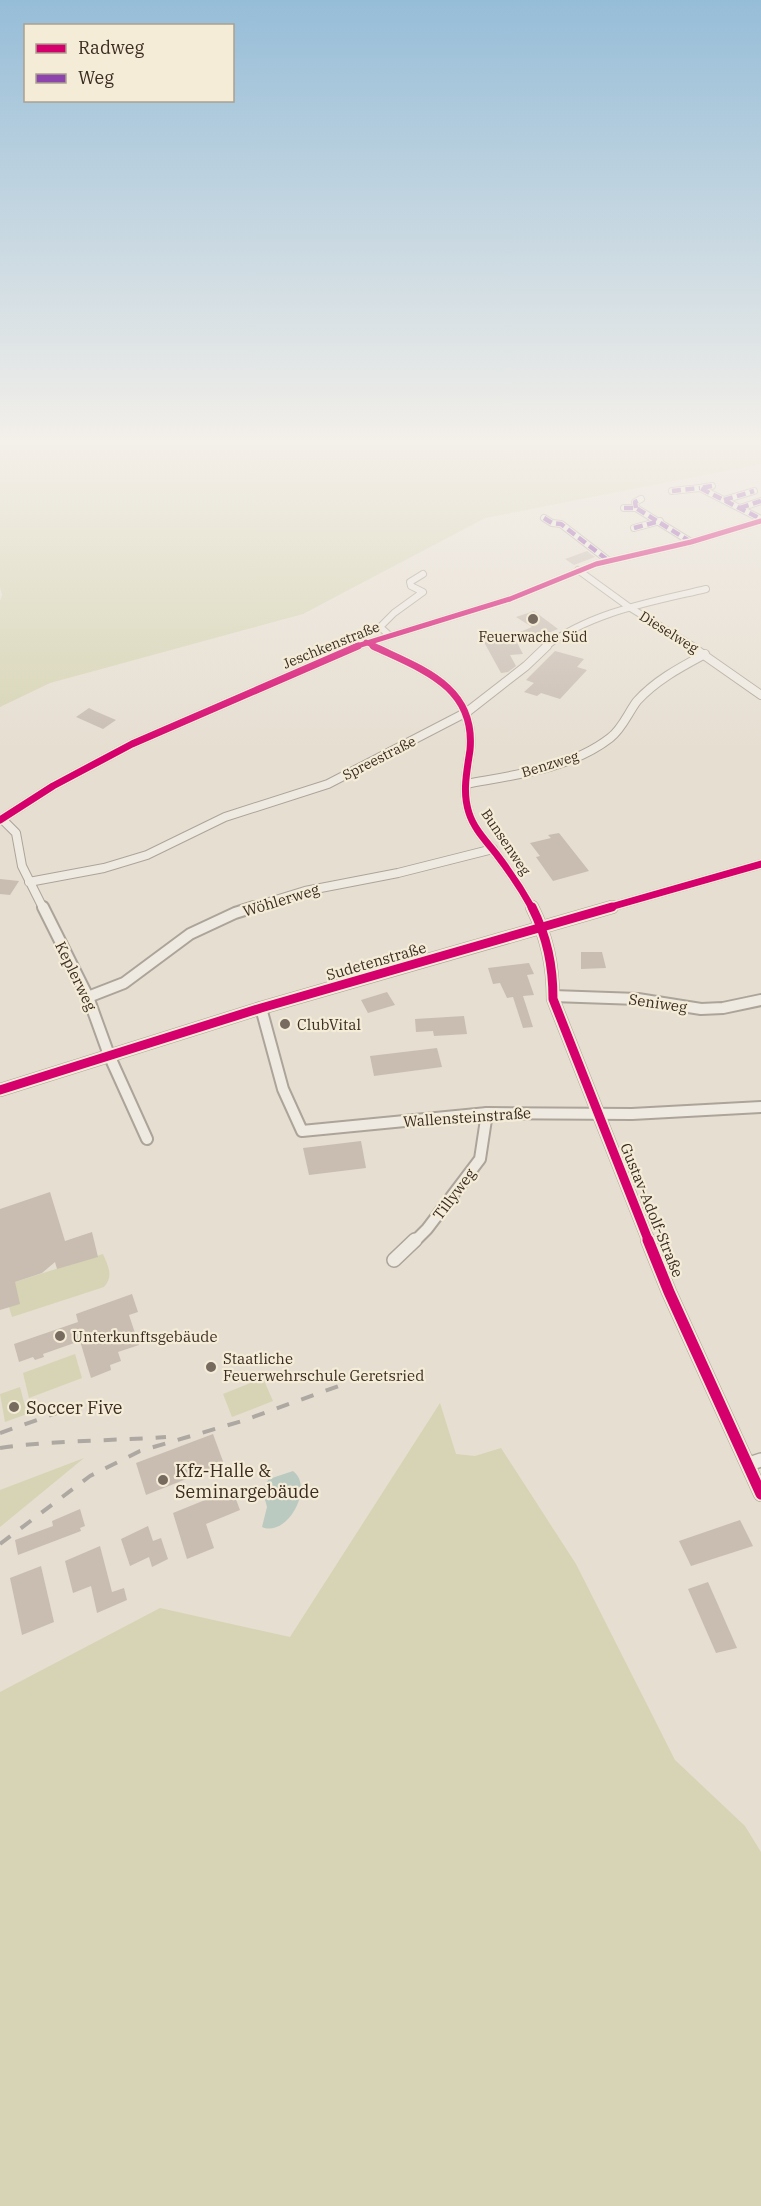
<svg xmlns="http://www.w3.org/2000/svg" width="761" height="2206" viewBox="0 0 761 2206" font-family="'IBM Plex Serif',serif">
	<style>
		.green { fill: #d6d4b4 }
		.water { fill: #bbcac1 }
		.building { fill: #c9bdb2 }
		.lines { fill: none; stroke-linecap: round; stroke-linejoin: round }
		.minor-far3-casing { stroke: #aca499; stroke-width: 8 }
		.minor-far2-casing { stroke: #aca499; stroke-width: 10 }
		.minor-far1-casing { stroke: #aca499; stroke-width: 14 }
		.minor-casing { stroke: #aca499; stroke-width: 16 }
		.minor-far3 { stroke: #eeeae2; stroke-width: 6 }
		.minor-far2 { stroke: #eeeae2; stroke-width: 8 }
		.minor-far1 { stroke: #eeeae2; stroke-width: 10 }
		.minor { stroke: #eeeae2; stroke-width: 13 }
		.rail { stroke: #ada8a2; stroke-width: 4; stroke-dasharray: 13 13; stroke-linecap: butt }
		.quiet { stroke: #8e44ad; stroke-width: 4.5; stroke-dasharray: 9 4.5; stroke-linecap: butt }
		.cycleway-far3-casing { stroke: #f5ecd8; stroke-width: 8 }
		.cycleway-far2-casing { stroke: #f5ecd8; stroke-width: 10 }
		.cycleway-far1-casing { stroke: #f5ecd8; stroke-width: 13 }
		.cycleway-casing { stroke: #f5ecd8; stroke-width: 15 }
		.cycleway-far3 { stroke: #d6006c; stroke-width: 5 }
		.cycleway-far2 { stroke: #d6006c; stroke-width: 7 }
		.cycleway-far1 { stroke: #d6006c; stroke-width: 9 }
		.cycleway { stroke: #d6006c; stroke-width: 11 }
		.poi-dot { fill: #776b5f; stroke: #f5ecd8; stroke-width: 2 }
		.labels { text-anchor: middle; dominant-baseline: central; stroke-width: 4.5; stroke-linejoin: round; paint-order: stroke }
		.far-street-label { font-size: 14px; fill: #3b2d21; stroke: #f5ecd8 }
		.far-poi-label { font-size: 14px; fill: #3b2d21; stroke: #f5ecd8 }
		.street-label { font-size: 15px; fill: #3b2d21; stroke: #f5ecd8 }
		.poi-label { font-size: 15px; fill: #3b2d21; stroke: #f5ecd8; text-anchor: start }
		.near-poi-label { font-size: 18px; fill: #3b2d21; stroke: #f5ecd8; text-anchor: start }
	</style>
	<rect width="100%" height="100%" fill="#e6ded1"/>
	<g class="green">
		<polygon points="0,441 761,441 761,464 485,518 303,614 50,683 0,707 0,601 2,595 0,587"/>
		<path d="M103,1254C108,1266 114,1276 104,1287L12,1317L9,1307L15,1282Z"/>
		<polygon points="75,1354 82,1378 29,1398 23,1373"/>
		<polygon points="263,1378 273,1401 232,1417 223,1394"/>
		<polygon points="20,1387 27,1414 5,1422 0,1394"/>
		<polygon points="440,1403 456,1454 475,1456 501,1448 576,1564 675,1760 745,1826 761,1852 761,2206 0,2206 0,1692 160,1608 290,1637"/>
		<polygon points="84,1458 0,1527 0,1490"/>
	</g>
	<path class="water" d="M293,1471C315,1487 287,1538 262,1527L267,1507L263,1492L265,1484L269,1479Z"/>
	<g class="building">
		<polygon points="587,551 595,557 574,565 565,559"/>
		<polygon points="534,611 558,629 538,637 542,640 531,644 515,634 532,627 516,617"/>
		<polygon points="513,635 523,654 510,655 516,666 508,672 501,673 484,642 501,640"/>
		<polygon points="555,651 584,659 577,667 587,670 560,699 541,693 537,696 524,692 534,683 526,680"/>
		<polygon points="89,708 95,711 116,720 103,729 76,717"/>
		<polygon points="559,833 589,871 553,881 536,857 540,856 530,843 551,838 548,835"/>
		<polygon points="0,879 19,881 10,895 0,894"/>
		<polygon points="581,952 602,952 606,968 581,969"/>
		<polygon points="529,963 534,974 527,975 534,995 523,996 533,1027 523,1028 513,997 507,998 500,983 493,984 488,968"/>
		<polygon points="387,992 395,1005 368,1013 361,1000"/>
		<polygon points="464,1016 467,1034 434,1036 433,1031 416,1032 415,1019"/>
		<polygon points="437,1048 442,1067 374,1076 370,1056"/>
		<polygon points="361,1141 366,1168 309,1175 303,1148"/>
		<polygon points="50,1192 65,1241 92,1232 98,1257 57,1269 55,1262 42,1273 15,1282 20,1304 0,1310 0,1209"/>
		<polygon points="132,1294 138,1312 129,1315 139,1345 118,1352 121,1361 110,1365 111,1370 91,1378 80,1341 43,1354 44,1357 35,1360 33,1357 19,1362 14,1344 78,1322 76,1314"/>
		<polygon points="213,1434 224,1464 146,1495 136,1463"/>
		<polygon points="232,1489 240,1510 206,1524 214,1548 187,1559 173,1513"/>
		<polygon points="80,1509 85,1526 80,1528 81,1531 18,1555 15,1540 53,1526 52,1521"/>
		<polygon points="740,1520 753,1546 691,1566 679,1541"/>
		<polygon points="148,1526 153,1541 161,1538 168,1559 152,1567 149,1557 130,1566 121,1539"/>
		<polygon points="100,1546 112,1592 124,1588 127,1600 97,1613 91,1586 73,1593 65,1561"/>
		<polygon points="41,1566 54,1622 22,1635 10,1578"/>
		<polygon points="708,1582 737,1648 716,1653 688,1589"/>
	</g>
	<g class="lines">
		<defs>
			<g id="minor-far3">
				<polyline points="712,486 700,488 761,519"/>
				<polyline points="672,491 700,488"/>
				<polyline points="724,500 754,491"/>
				<polyline points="624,508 636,508 691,542"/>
				<polyline points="636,508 635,502 641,499"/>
				<polyline points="740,508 761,501"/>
				<polyline points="544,518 552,523 561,524 609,561"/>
				<polyline points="634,528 660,521"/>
				<polyline points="578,570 629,607 694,647"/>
				<polyline points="389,635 380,627 394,613 423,592 411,586 410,582 423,574"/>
				<polyline points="366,642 376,647"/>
				<polyline points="354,647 510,599 596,564 691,542 761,521"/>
				<path d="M545,647C591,612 651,602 706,589"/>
			</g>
			<g id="minor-far2">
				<path d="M373,646C421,669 476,686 470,750C467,771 462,792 469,813C474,829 487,842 497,855C510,872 522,890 532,908"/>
				<polyline points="691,646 761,695"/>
				<path d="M466,784C514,775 570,769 610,738C622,729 628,713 637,701C656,680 681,667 705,654"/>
				<polyline points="2,819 16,833 22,866 43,908"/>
				<polyline points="0,820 53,786 132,744 358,646"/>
				<polyline points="29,882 104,868 147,855 225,817 328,784 467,712 526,666 547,646"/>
				<polyline points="250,908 305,891 398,873 493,849"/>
				<polyline points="607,908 761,864"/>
			</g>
			<g id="minor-far1">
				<polyline points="43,907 88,997 109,1055 147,1139"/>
				<path d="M532,907C547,937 553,965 553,999L649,1242"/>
				<polyline points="553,996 638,999 701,1009 723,1008 761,1000"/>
				<polyline points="88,997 124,983 190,934 235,913 254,907"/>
				<polyline points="261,1008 283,1089 302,1131 487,1113 632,1114 761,1107"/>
				<polyline points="0,1090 261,1008 612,907"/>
				<polyline points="414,1242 427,1229 480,1159 487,1113"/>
			</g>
			<g id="minor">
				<polyline points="648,1240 669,1292 761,1494"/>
				<polyline points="394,1260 415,1240"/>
				<polyline points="749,1464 761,1460"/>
			</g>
		</defs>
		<use href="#minor-far3" class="minor-far3-casing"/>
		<use href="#minor-far2" class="minor-far2-casing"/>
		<use href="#minor-far1" class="minor-far1-casing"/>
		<use href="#minor" class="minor-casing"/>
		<use href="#minor-far3" class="minor-far3"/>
		<use href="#minor-far2" class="minor-far2"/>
		<use href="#minor-far1" class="minor-far1"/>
		<use href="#minor" class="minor"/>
		<g class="rail">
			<polyline points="0,1433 71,1408"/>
			<path d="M0,1448C55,1440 111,1441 166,1437"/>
			<polyline points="0,1544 90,1476 140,1451 242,1421 347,1383"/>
		</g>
		<g class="quiet">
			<polyline points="712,486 700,488 761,519"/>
			<polyline points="672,491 700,488"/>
			<polyline points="724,500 754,491"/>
			<polyline points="624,508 636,508 691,542"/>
			<polyline points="636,508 635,502 641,499"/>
			<polyline points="740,508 761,501"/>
			<polyline points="544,518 552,523 561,524 609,561"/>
			<polyline points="634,528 660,521"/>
		</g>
		<defs>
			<g id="cycleway-far3">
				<polyline points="366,642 376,647"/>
				<polyline points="354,647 510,599 596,564 691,542 761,521"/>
			</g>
			<g id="cycleway-far2">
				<path d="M373,646C421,669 476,686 470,750C467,771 462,792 469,813C474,829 487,842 497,855C510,872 522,890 532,908"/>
				<polyline points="0,820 53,786 132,744 358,646"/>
				<polyline points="607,908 761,864"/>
			</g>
			<g id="cycleway-far1">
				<path d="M532,907C547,937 553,965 553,999L649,1242"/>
				<polyline points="0,1090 261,1008 612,907"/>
			</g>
			<polyline id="cycleway" points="648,1240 669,1292 761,1494"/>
		</defs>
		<use href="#cycleway-far3" class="cycleway-far3-casing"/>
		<use href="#cycleway-far2" class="cycleway-far2-casing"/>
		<use href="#cycleway-far1" class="cycleway-far1-casing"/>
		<use href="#cycleway" class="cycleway-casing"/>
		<use href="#cycleway-far3" class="cycleway-far3"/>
		<use href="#cycleway-far2" class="cycleway-far2"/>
		<use href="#cycleway-far1" class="cycleway-far1"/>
		<use href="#cycleway" class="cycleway"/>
	</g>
	<linearGradient id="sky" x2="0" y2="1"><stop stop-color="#96bdd8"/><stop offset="0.59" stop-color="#f4f0ea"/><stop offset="1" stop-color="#f4f0ea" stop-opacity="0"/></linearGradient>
	<rect width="761" height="750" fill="url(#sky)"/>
	<g class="poi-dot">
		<circle cx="533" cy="619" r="6"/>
		<circle cx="285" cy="1024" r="6"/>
		<circle cx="60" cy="1336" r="6"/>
		<circle cx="211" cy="1367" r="6"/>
		<circle cx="14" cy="1407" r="6"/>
		<circle cx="163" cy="1480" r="6"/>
	</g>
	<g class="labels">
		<g class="far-street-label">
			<text transform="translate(669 632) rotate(32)">Dieselweg</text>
			<text transform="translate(331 645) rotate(-22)">Jeschkenstraße</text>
			<text transform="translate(379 758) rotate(-27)">Spreestraße</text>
			<text transform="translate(550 764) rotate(-17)">Benzweg</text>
			<text transform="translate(506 842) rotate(56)">Bunsenweg</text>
		</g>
		<g class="far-poi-label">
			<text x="533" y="637">Feuerwache Süd</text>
		</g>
		<g class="street-label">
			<text transform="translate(281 900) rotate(-17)">Wöhlerweg</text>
			<text transform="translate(376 961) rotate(-16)">Sudetenstraße</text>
			<text transform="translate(76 976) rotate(64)">Keplerweg</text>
			<text transform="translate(658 1003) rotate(8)">Seniweg</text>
			<text transform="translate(467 1117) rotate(-4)">Wallensteinstraße</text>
			<text transform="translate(454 1194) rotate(-53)">Tillyweg</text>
			<text transform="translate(652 1210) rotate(68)">Gustav-Adolf-Straße</text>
		</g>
		<g class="poi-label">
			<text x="297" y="1024">ClubVital</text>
			<text x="72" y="1336">Unterkunftsgebäude</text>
			<text x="223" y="1358">Staatliche<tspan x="223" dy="17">Feuerwehrschule Geretsried</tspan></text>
		</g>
		<g class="near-poi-label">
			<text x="26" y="1407">Soccer Five</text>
			<text x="175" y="1470">Kfz-Halle &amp;<tspan x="175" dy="21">Seminargebäude</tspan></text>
		</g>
	</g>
	<rect x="24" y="24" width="210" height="78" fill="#f5ecd8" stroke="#aba08f" stroke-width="1.5"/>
	<rect x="36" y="44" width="30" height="9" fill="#d6006c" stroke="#aba08f" stroke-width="1.5"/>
	<text x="78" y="54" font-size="18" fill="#3b2d21">Radweg</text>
	<rect x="36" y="74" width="30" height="9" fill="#8e44ad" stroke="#aba08f" stroke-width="1.5"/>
	<text x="78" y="84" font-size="18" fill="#3b2d21">Weg</text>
</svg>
